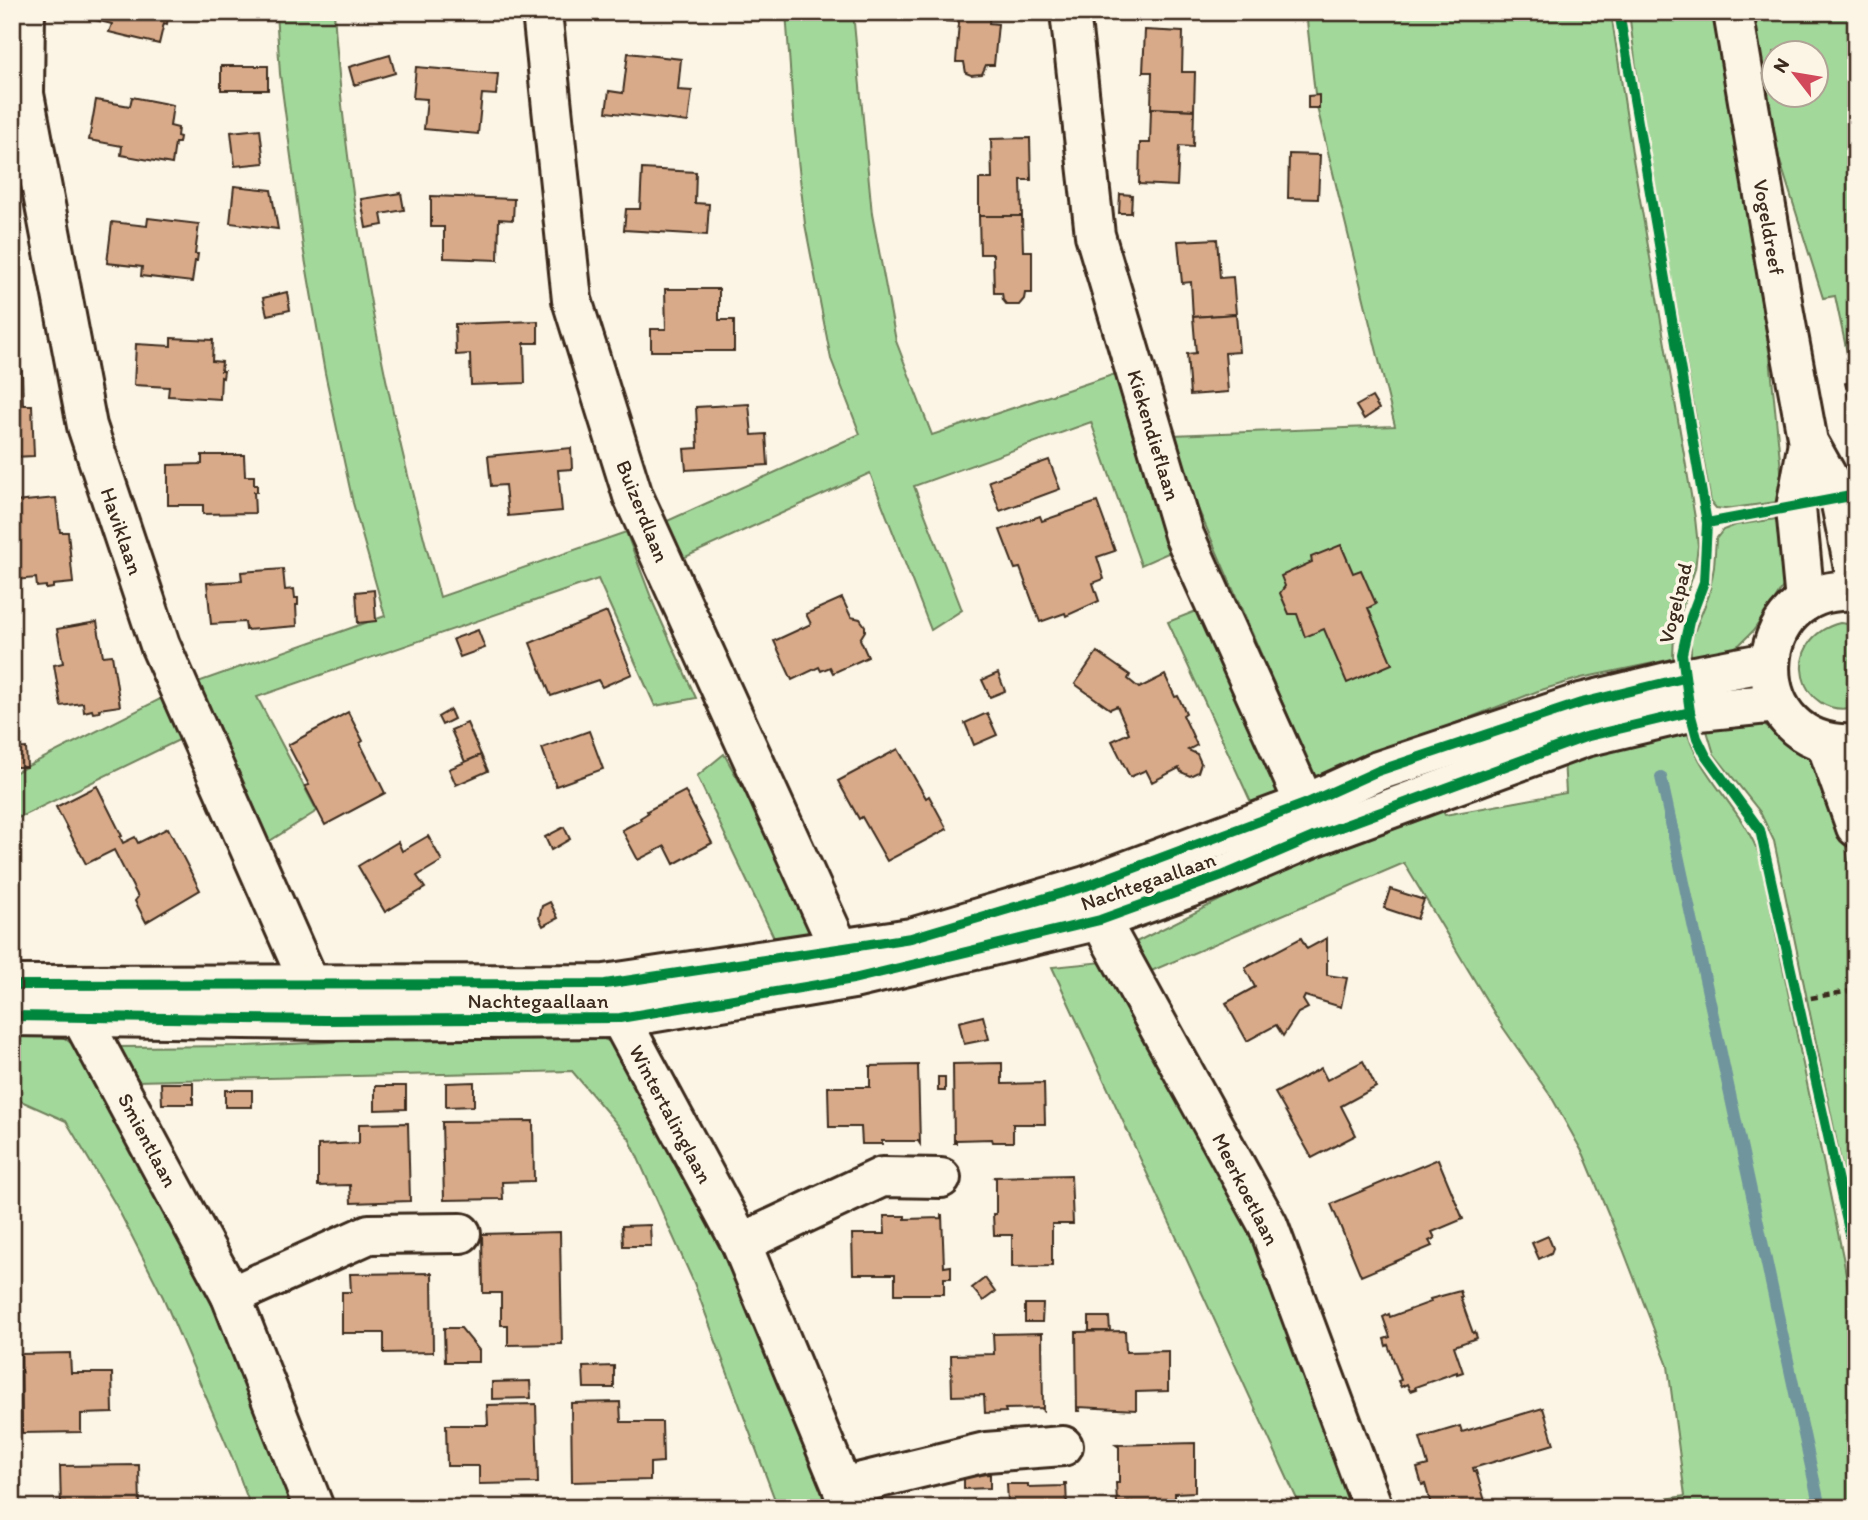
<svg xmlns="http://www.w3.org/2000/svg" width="1868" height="1520" viewBox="0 0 1868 1520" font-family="Itim,sans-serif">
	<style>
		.green { fill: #a3d89b; stroke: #6f815c; stroke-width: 2; fill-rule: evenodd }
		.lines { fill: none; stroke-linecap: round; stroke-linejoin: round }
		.stream { stroke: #6f959d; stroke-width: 12 }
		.building { fill: #d8aa89; stroke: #3b2a1e; stroke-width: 2 }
		.minor-casing { stroke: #3b2a1e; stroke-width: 44 }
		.major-casing { stroke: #3b2a1e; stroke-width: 44 }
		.path { stroke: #3b2a1e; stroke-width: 4.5; stroke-dasharray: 7 5; stroke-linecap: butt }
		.minor { stroke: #fcf5e5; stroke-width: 38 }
		.major { stroke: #fcf5e5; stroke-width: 38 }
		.cycleway-casing { stroke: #fcf5e5; stroke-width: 15 }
		.cycleway { stroke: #00873e; stroke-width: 10 }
		.labels { text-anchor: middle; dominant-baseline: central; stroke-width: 7; stroke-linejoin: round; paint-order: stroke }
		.street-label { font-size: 21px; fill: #3b2a1e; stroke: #fcf5e5 }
	</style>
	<rect width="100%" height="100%" fill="#fcf5e5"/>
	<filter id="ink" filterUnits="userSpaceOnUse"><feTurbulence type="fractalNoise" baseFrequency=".0143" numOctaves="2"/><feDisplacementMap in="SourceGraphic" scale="14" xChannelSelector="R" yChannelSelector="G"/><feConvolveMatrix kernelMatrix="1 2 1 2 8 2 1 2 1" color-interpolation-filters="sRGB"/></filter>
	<g filter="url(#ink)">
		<g class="green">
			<path d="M276,12H334C347,210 386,406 440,597L626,532L654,605L696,698L655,706L598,579L257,697L317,811L268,842L195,683L385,616L353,503L325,373L303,247L280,74Z"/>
			<polygon points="786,12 853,12 872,214 896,341 932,435 1118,373 1147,486 1175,550 1141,565 1091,422 914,486 962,610 931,630 870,473 679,560 665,522 860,434 831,359 805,224 794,123"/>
			<polygon points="1306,12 1611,12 1633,159 1695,518 1698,546 1695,569 1674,633 1673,659 1581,678 1538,691 1315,778 1183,474 1172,435 1395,426 1316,103"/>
			<polygon points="1629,12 1715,12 1770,357 1784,501 1725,509 1716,508 1711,502 1642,115"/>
			<path d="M1753,12H1856V395L1835,296L1823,298L1779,158ZM1773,52H1815V94H1773Z"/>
			<polygon points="1783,518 1785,583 1773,603 1753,631 1740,644 1723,654 1691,663 1691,640 1709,595 1714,567 1716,539 1723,530 1736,525"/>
			<polygon points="1201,609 1282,795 1254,809 1168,622"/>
			<path d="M1840,623L1856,625V707C1799,722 1777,639 1840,623Z"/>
			<polygon points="162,698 181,739 12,821 12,774"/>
			<path d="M1761,723C1780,737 1804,751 1820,769C1848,801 1856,924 1856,967L1851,969L1856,992V1234L1774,841L1760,812L1714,754L1705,724Z"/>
			<path d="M1685,724C1696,774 1742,807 1760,857L1843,1257L1856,1332V1508H1605L1685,1496L1668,1366L1623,1249L1584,1155L1552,1098L1502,1026L1404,863L1149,972L1134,943L1292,864L1437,801L1445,815L1566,793L1564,759Z"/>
			<polygon points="724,754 778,851 816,939 776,942 697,776"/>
			<polygon points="1103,962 1256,1242 1356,1508 1301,1508 1052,967"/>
			<polygon points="49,1026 76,1047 204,1277 300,1508 251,1508 235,1464 163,1297 117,1207 66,1121 12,1097 12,1028"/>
			<polygon points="585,1030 623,1048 713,1221 813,1460 827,1508 778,1508 694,1283 629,1138 572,1071 136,1081 116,1047 246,1046"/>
		</g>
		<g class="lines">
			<polyline class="stream" points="1661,777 1820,1508"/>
		</g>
		<g class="building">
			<polygon points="78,12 167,12 166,17 168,17 167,24 164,23 159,44 109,32 112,24 78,16"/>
			<polygon points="947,12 990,12 989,23 998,24 994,65 986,65 982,74 971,75 966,73 964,62 956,62 959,22 946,21"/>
			<polygon points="1145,30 1183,32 1182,72 1195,72 1194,110 1151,108 1152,72 1143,72"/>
			<polygon points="628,53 681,59 678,90 692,91 688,122 606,112 609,91 623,93"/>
			<polygon points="390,55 395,73 354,85 349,67"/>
			<rect x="221" y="66" width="47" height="24"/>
			<polygon points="416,67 498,74 496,95 482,94 478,134 424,129 427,99 413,98"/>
			<polygon points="1319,95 1319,108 1308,108 1308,96"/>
			<polygon points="132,97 173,105 170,126 178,128 177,136 180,137 179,143 175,143 172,164 121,155 122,146 89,140 96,100 130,106"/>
			<polygon points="1151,108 1194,110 1193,147 1179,146 1177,186 1139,184 1140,143 1150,143"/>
			<polygon points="260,129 264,163 235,166 231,132"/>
			<polygon points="1030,138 1031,180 1021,180 1022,216 979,216 979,179 992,179 991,139"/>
			<polygon points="1289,154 1320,155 1318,199 1288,198"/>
			<polygon points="642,169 696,172 695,203 709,204 707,235 624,230 626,209 640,209"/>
			<polygon points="234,186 271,190 278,229 230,223"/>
			<polygon points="401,193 404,210 381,214 383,225 366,228 361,199"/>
			<polygon points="1120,194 1132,195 1131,213 1119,213"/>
			<polygon points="431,196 514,199 513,220 499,219 498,260 444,258 444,227 431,227"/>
			<polygon points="979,216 1022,216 1023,251 1032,251 1032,293 1025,293 1024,299 1019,305 1007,305 1003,300 1002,293 994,293 993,254 980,254"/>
			<polygon points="148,218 199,224 195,254 198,254 197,261 195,261 192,282 141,276 142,267 107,263 112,222 147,226"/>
			<polygon points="1217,239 1220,278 1233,277 1236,314 1193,317 1191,282 1182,283 1178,241"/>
			<polygon points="665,289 719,289 719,320 734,320 734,351 651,351 651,329 666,329"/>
			<polygon points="287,292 290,310 267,315 263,298"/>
			<polygon points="1236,314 1239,352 1225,353 1228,392 1190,395 1187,354 1196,353 1193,317"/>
			<polygon points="538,321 538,343 524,343 525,383 471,385 470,354 456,355 455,324"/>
			<polygon points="171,338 213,340 212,361 222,362 221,371 224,371 223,378 221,377 220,399 168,396 169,387 134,385 136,344 171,346"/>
			<polygon points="12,371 22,371 23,405 32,405 34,456 13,457 12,460"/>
			<polygon points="1372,397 1379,409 1364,419 1356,406"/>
			<polygon points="749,404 752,435 766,434 768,465 686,470 684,449 698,448 696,407"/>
			<polygon points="571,448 572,469 558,470 562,511 508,516 505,485 491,486 488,456"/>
			<polygon points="202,455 244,455 245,476 254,476 254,485 257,485 257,492 254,492 255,513 203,514 203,505 168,505 168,465 202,464"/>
			<polygon points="1049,460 1060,489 1000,511 989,481"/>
			<polygon points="56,498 60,532 68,532 73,583 53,585 53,588 46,589 46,586 37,587 36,578 15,580 12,538 19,537 15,502"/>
			<polygon points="1097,502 1115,551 1097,557 1104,579 1093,583 1099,601 1066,616 1065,613 1040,622 1020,568 1015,569 1000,530 1040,516 1042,521"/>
			<polygon points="1341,545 1353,573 1361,570 1376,604 1368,608 1392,664 1347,683 1324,629 1305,637 1297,614 1289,614 1280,593 1285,586 1281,576 1312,562 1311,557"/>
			<polygon points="283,569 285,590 294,589 295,598 298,598 298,605 296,605 297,626 246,630 245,622 211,624 207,583 242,581 241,572"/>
			<polygon points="374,590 376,621 358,623 356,592"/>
			<polygon points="842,598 851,617 860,619 865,626 865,631 860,639 868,657 833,673 830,667 821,671 819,667 792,680 774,641 811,624 806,614"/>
			<polygon points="607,612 632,674 602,687 598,680 551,696 530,643"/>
			<polygon points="97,622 103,656 112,655 120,706 99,709 100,712 93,713 92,710 84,712 83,703 61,706 54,665 63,663 57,629"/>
			<polygon points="478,630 485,648 460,657 453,639"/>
			<polygon points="1097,652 1130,675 1128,679 1139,688 1165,675 1175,697 1178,696 1186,713 1183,715 1197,745 1188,750 1197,754 1201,763 1198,772 1190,776 1181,772 1179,768 1152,782 1146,770 1130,777 1112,741 1129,733 1117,706 1110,709 1075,684"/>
			<polygon points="998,673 1005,691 990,697 982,680"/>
			<polygon points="450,710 454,719 442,725 438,717"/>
			<polygon points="348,712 363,741 360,743 385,793 325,825 305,786 309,785 288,745"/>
			<polygon points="987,713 997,735 974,745 965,723"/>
			<polygon points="467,723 481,755 465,762 451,730"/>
			<polygon points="589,731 603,769 556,786 542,748"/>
			<polygon points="26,748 27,767 12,767 12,749"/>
			<polygon points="898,749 926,798 929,796 947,829 887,861 862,817 859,819 838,781"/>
			<polygon points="481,755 488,771 456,785 449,769"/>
			<polygon points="97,786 122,836 120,837 123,843 135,837 138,843 168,828 200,890 146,922 135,901 138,897 114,850 86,864 56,807"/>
			<polygon points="685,791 712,843 674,864 665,846 638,860 622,830 641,820 640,818 648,813 647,811"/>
			<polygon points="564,827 570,839 551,850 545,837"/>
			<polygon points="428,836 442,861 417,876 425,888 385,912 358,866 398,842 402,851"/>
			<polygon points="1390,889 1424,900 1417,919 1384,908"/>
			<polygon points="550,902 558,918 543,926 539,918 542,906"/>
			<polygon points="1301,938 1307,949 1327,938 1327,975 1347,978 1341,1007 1305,996 1303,1000 1308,1008 1298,1013 1283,1036 1276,1025 1247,1041 1226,1003 1255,987 1245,968"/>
			<polygon points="983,1016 989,1039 964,1044 959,1022"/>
			<polygon points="1363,1061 1376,1087 1341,1106 1356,1135 1312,1158 1275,1093 1321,1068 1327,1080"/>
			<polygon points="1002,1063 1002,1084 1044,1083 1045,1124 1013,1124 1013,1142 993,1142 992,1139 956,1140 956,1143 954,1143 953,1064"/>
			<polygon points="918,1065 920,1144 918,1141 882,1141 882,1144 862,1144 861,1127 829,1127 828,1087 870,1087 870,1066"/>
			<rect x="938" y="1077" width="7" height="14"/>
			<polygon points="474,1082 474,1106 446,1107 446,1083"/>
			<polygon points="161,1083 193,1083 193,1104 162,1104"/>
			<polygon points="375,1086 406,1086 406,1109 375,1110"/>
			<rect x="225" y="1090" width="27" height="17"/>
			<polygon points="533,1121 534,1181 502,1182 503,1199 444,1200 442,1122"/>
			<polygon points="408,1123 410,1201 351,1203 350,1185 318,1186 318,1145 359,1143 359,1124"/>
			<polygon points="1438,1159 1463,1219 1432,1232 1435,1238 1429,1241 1432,1246 1361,1276 1331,1204"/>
			<polygon points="1071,1175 1073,1224 1052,1224 1052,1266 1012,1267 1012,1235 994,1235 993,1214 996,1214 996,1178 993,1177"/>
			<polygon points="941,1215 942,1215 944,1267 951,1266 951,1278 944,1278 944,1294 895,1294 895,1274 853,1274 852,1234 885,1234 884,1216 905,1216 905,1219 941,1218"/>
			<polygon points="650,1225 651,1246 623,1246 622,1226"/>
			<polygon points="560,1232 562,1344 508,1345 508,1325 501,1325 501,1293 483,1293 482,1234"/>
			<polygon points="1548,1236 1553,1248 1551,1253 1539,1259 1532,1243"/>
			<polygon points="432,1273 433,1352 384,1353 384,1333 342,1333 342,1292 351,1292 350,1274"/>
			<polygon points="985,1278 995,1292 983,1301 972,1288"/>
			<polygon points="1460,1291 1462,1297 1460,1297 1473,1333 1475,1332 1477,1338 1454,1346 1463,1372 1457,1374 1457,1372 1415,1387 1416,1389 1410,1391 1407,1384 1401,1387 1398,1381 1401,1380 1388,1345 1386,1346 1384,1339 1390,1337 1383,1317 1389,1314 1390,1317 1431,1302 1430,1299"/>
			<polygon points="1025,1304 1043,1304 1042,1322 1025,1322"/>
			<polygon points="1089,1317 1109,1317 1110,1331 1089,1331"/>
			<polygon points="444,1328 461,1328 479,1350 479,1362 445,1362"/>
			<polygon points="1125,1331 1126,1352 1168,1351 1168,1391 1136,1392 1136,1410 1079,1407 1080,1411 1077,1411 1076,1332"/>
			<polygon points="1042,1333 1043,1412 1042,1408 1005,1409 1006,1412 985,1413 984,1395 952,1396 951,1355 994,1354 993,1334"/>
			<polygon points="70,1353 71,1373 112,1373 113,1413 81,1414 81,1432 22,1433 21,1354"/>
			<polygon points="614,1366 614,1388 584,1388 583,1367"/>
			<polygon points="530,1381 531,1398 492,1399 492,1382"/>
			<polygon points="620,1402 621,1422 662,1422 663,1462 650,1463 650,1480 572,1482 571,1403"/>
			<polygon points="536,1404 538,1483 479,1484 479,1466 447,1466 446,1425 488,1425 487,1405"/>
			<polygon points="1543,1408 1554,1444 1473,1468 1474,1471 1476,1471 1485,1501 1454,1508 1432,1508 1425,1484 1422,1485 1417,1468 1428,1465 1420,1438 1460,1426 1462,1432"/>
			<polygon points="1195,1443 1195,1492 1175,1493 1175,1508 1135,1508 1135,1503 1117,1503 1116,1483 1119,1483 1119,1447 1116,1445"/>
			<polygon points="139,1465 140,1508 61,1508 60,1466"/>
			<polygon points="990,1474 990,1488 964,1489 964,1475"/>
			<polygon points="1064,1483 1066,1483 1067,1508 975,1508 975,1503 1008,1502 1007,1484 1028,1484 1028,1487 1064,1486"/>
		</g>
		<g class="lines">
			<defs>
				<g id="minor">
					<polyline points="25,12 24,94 87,426 160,645 319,1005"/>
					<polyline points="542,12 572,300 633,496 849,970"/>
					<polyline points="1070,12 1095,235 1184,535 1305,804 1311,828"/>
					<polyline points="1090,895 1100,920 1268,1225 1373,1508"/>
					<polyline points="12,985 605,984 911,938 1086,886 1305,804 1378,771 1581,703 1684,678 1768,662"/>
					<polyline points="610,996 620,1018 741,1243 842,1487 848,1508"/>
					<polyline points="71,999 231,1296 314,1508"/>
					<polyline points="12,1016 325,1020 620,1018 853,979 1100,920 1222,876 1313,837 1585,737 1690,712 1777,703"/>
					<polyline points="741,1243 882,1177 941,1178"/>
					<polyline points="231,1296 369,1234 461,1233"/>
					<polyline points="842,1487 986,1452 1063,1446"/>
				</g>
				<g id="major">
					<polyline points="1733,12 1784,313 1808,442 1840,499 1856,578"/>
					<path d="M1856,591C1743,582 1740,752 1856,744"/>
					<polyline points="1805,602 1796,508 1808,442"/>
					<polyline points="1826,743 1856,827"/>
				</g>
			</defs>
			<use href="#minor" class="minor-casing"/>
			<use href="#major" class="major-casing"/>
			<g class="path">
				<polyline points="1846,382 1856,422"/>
				<polyline points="1799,1000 1856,990"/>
			</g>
			<use href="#minor" class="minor"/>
			<use href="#major" class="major"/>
			<defs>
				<g id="cycleway">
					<polyline points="1619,12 1707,523 1704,582 1689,622 1682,654 1690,712 1697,738 1706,756 1760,830 1856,1262"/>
					<polyline points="1707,523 1856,495"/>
					<polyline points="12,985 605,984 911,938 1086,886 1305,804 1378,771 1581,703 1684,678"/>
					<polyline points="12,1016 325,1020 620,1018 853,979 1100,920 1222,876 1313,837 1585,737 1690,712"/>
				</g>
			</defs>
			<use href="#cycleway" class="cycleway-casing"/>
			<use href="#cycleway" class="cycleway"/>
		</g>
	</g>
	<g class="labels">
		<g class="street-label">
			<text transform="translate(1769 227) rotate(80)">Vogeldreef</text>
			<text transform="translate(1154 435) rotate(73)">Kiekendieflaan</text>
			<text transform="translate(643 511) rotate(68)">Buizerdlaan</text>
			<text transform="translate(122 531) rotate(71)">Haviklaan</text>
			<text transform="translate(1675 603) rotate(-76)">Vogelpad</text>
			<text transform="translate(1148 881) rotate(-19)">Nachtegaallaan</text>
			<text x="538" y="1000">Nachtegaallaan</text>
			<text transform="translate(671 1114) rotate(62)">Wintertalinglaan</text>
			<text transform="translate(148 1140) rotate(62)">Smientlaan</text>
			<text transform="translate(1246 1189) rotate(63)">Meerkoetlaan</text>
		</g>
	</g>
	<rect width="1868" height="1520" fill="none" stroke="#fcf5e5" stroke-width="42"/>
	<rect x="21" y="21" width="1826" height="1478" fill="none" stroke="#3b2a1e" stroke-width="2.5" filter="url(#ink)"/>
	<g transform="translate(1795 74) rotate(301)"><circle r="33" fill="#fcf5e5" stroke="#afa495" stroke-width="2"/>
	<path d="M0-5L12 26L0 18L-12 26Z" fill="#d1495b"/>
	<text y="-10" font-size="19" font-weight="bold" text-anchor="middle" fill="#3b2a1e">N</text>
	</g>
</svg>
